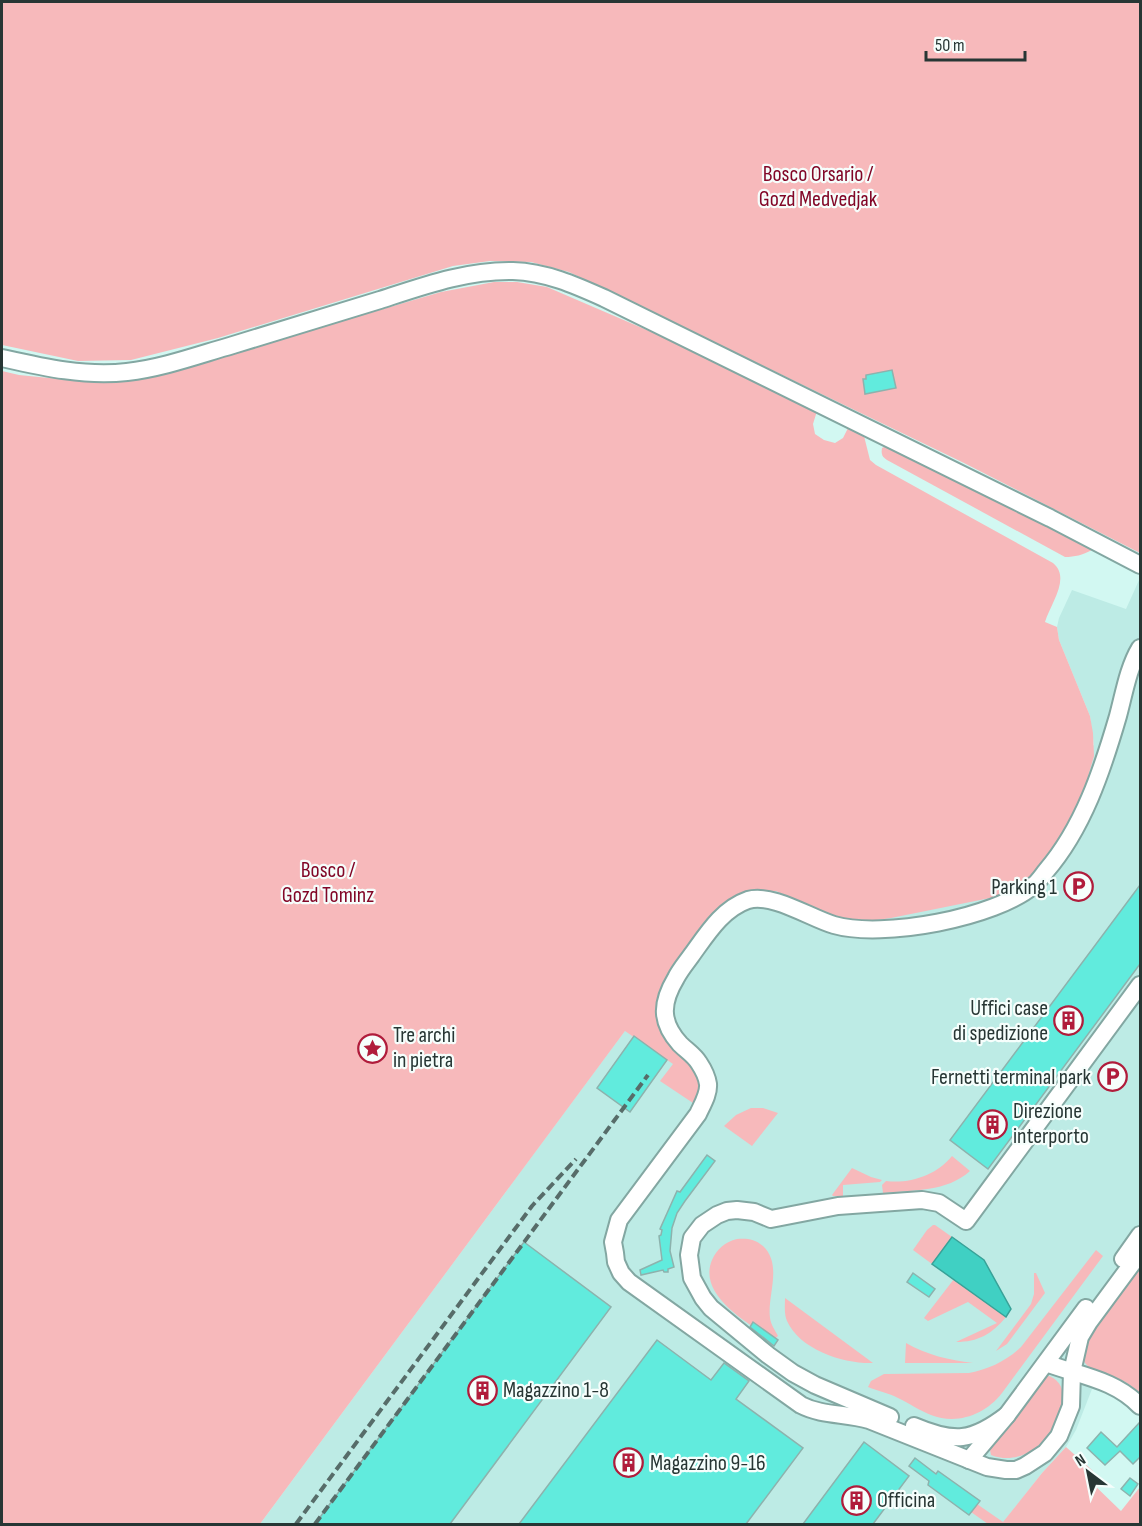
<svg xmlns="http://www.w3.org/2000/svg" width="1142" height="1526" viewBox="0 0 1142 1526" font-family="'Sofia Sans Condensed',sans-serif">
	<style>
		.built { fill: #bdebe5 }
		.green { fill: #f7b9bb }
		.water { fill: #40d0c3; stroke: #38a298; stroke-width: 1.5 }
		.building { fill: #61ebdd; stroke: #8db2ad; stroke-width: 1.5 }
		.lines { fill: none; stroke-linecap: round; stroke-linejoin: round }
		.minor-casing { stroke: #83a7a2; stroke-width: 20 }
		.minor { stroke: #fff; stroke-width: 16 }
		.rail { stroke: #576c69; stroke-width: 4; stroke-dasharray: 9 4.5; stroke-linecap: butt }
		.labels { text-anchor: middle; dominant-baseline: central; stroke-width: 4.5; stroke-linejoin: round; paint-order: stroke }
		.park-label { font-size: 22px; fill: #820727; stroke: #f6fefc }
		.poi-label { font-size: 22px; fill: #273634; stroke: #f6fefc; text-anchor: start }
	</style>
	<rect width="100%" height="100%" fill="#d2f8f2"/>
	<polygon class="built" points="1140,578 1140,1274 1100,1373 1117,1378 1140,1392 1129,1405 1107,1392 1092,1389 1076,1430 1066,1447 1042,1473 1002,1524 260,1524 741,874 827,915 1094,745 1090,716 1059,640 1057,627 1059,618 1072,590 1126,609"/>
	<g class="green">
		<polygon points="2,2 1140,2 1140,553 964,463 569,272 531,262 490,261 453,266 218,338 131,360 78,361 2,345"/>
		<path d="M494,282H517L547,287L742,371L817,411L813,424L815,434L824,440L835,443L843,438L848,428L864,436L870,460L876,465L1053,563C1071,578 1051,603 1045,622L1057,627L1059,640L1090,716L1093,733L1094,756L1083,794L1068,826L1052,852L1026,883L1000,896L891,918L869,921L849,920L827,915L776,891L768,893H756L669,980L667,1041C681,1059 711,1076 693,1103L660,1081L673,1064L625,1031L260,1524H2V371L19,375L69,380L104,381L134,380L182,368L441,292Z"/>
		<path d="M886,446L890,447L1092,550C1082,555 1075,557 1065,557L887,460C882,457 881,454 882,448Z"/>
		<polygon points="751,1108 763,1108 778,1113 752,1146 724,1126 736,1115"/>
		<path d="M952,1156L970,1171C947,1192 913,1190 883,1193L882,1185L886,1181C910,1184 937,1175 952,1156Z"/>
		<polygon points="852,1168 871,1177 882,1180 880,1182 843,1185 843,1196 833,1196 832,1195"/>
		<polygon points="933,1225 935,1225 952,1237 932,1264 913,1250 927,1230"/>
		<path d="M737,1239C746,1238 755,1239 763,1246C783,1265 767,1295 770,1318C771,1325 775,1330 778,1336L773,1340C750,1324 697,1296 712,1260C717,1249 725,1242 737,1239Z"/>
		<path d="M1096,1250L1103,1256L1002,1393C985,1415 957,1425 931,1415C920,1411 909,1403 898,1398C889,1393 878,1391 868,1387L871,1381L884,1374L969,1373C989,1369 1006,1361 1021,1347Z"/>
		<path d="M1140,1263V1393C1134,1388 1127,1382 1119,1379C1103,1372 1091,1375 1081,1357C1092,1322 1119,1293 1140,1263Z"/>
		<polygon points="1034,1273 1036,1273 1045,1293 1007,1344 996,1351 1031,1304 1034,1294"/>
		<path d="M954,1279L1006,1317C992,1334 978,1342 956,1342L997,1323L968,1302L928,1321L924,1318Z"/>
		<path d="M785,1298L873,1363C844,1364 800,1350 787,1321C784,1314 785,1305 785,1298Z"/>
		<path d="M906,1343C927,1355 949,1360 973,1363H905Z"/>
		<path d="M1045,1375C1090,1384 1044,1476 991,1455L990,1450L998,1437Z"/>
		<polygon points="1066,1447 1093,1471 1089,1480 1121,1511 1140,1487 1140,1524 988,1524 971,1512 977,1504 1003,1522 1042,1473"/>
	</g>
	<polygon class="water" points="952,1237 984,1260 1011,1309 1006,1317 932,1264"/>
	<g class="building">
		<polygon points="892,370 896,388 865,394 863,379 866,379 866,375"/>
		<polygon points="1140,885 1140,964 988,1169 950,1140"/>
		<polygon points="634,1036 667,1060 630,1112 597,1088"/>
		<polygon points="707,1155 715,1161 685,1201 677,1213 672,1228 670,1251 674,1267 668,1269 668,1272 664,1272 663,1270 641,1275 640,1270 662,1260 659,1236 661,1235 662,1230 660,1229 677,1191 680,1192"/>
		<polygon points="524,1242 611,1307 450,1524 315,1524"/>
		<polygon points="913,1273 935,1289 929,1297 907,1282"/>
		<polygon points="753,1322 778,1340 774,1346 750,1327"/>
		<polygon points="657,1340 711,1380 724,1363 749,1381 736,1399 803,1448 746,1524 519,1524"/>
		<polygon points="1140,1422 1140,1457 1133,1464 1120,1451 1105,1465 1087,1448 1101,1432 1117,1447"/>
		<polygon points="864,1442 909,1476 873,1524 803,1524"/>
		<polygon points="915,1458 936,1474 938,1471 980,1501 969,1515 928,1485 929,1481 909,1466"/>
		<polygon points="1130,1478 1138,1484 1130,1496 1121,1489"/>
	</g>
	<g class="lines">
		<defs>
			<g id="minor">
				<path d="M2,358C42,367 85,377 127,372C163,368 198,355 233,345C282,330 331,315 380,300C423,286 467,270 513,271C546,272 575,285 604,298L1050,518L1140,565"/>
				<path d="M1140,648C1128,668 1124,694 1118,716C1102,771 1083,828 1046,871C1042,876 1039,881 1034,885C996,918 882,939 834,925C810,918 773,893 748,900C722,909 707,934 691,956C686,963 680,970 676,978C661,1003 660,1022 680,1044C687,1051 694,1055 699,1063C703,1069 707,1077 708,1084C709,1094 702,1105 698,1114L619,1220L613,1242L615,1253L616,1262L621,1273L629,1282L801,1405C822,1416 846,1413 869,1420L987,1467L1006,1470H1016L1025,1466L1045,1453L1059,1436L1071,1406L1072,1372L1080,1337L1089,1322L1140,1253"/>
				<polyline points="1123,1259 1140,1235"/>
				<path d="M1046,1363C1080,1376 1114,1379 1140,1406"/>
				<polyline points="890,1417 815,1385 793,1373 768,1355 711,1308 703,1298 692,1278 689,1255 692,1238 702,1225 717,1215 727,1211 737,1210 754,1212 771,1219 838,1206 922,1200 939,1203 966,1221 1140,985"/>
				<path d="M914,1426C954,1443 972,1442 1007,1415"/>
				<polyline points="969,1460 1007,1415 1086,1308"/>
			</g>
		</defs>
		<use href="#minor" class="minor-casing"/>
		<use href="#minor" class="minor"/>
		<g class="rail">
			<polyline points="296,1524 532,1206 576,1159"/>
			<polyline points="315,1524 648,1075"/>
		</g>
	</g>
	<defs>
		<symbol id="parking-ring" viewBox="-11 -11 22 22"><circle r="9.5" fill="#f6fefc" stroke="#b01c3b" stroke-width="1.5"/><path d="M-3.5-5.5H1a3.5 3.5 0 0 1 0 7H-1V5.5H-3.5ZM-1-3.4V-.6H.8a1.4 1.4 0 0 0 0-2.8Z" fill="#b01c3b"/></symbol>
		<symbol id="building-ring" viewBox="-11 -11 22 22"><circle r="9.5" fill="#f6fefc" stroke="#b01c3b" stroke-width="1.5"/><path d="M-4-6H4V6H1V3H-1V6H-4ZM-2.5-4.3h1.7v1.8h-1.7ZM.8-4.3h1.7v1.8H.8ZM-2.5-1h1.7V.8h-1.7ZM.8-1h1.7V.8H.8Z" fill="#b01c3b"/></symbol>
		<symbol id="sight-ring" viewBox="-11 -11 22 22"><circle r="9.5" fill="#f6fefc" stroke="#b01c3b" stroke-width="1.5"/><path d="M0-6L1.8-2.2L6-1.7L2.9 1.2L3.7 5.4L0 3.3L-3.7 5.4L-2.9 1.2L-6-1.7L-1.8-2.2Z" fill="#b01c3b"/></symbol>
	</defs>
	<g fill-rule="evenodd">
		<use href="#parking-ring" x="1062" y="870" width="33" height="33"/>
		<use href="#building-ring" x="1052" y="1004" width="33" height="33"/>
		<use href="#sight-ring" x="356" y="1032" width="33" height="33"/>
		<use href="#parking-ring" x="1096" y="1060" width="33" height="33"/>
		<use href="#building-ring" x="976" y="1108" width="33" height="33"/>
		<use href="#building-ring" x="466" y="1374" width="33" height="33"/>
		<use href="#building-ring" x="612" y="1446" width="33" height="33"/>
		<use href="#building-ring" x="840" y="1484" width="33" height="33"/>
	</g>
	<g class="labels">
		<g class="park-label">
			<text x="818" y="174">Bosco Orsario /<tspan x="818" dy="25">Gozd Medvedjak</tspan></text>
			<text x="328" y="870">Bosco /<tspan x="328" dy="25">Gozd Tominz</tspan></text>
		</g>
		<g class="poi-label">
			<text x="1057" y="887" text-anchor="end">Parking 1</text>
			<text x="1048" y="1008" text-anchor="end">Uffici case<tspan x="1048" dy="25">di spedizione</tspan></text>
			<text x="393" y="1035">Tre archi<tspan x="393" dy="25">in pietra</tspan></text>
			<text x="1091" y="1077" text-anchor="end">Fernetti terminal park</text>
			<text x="1013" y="1111">Direzione<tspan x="1013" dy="25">interporto</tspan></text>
			<text x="503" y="1390">Magazzino 1-8</text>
			<text x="650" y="1463">Magazzino 9-16</text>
			<text x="877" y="1500">Officina</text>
		</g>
	</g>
	<rect width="1142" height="1526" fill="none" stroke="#273634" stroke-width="6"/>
	<g transform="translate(1088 1472) rotate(328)" stroke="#f6fefc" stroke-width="4.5" paint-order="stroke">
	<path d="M0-4.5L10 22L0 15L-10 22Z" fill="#273634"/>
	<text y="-9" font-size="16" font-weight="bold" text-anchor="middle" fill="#273634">N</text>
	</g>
	<path d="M926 51v9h99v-9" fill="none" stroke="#273634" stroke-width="3"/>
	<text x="935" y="51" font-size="18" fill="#273634" stroke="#f6fefc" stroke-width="4.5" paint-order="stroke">50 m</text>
</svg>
